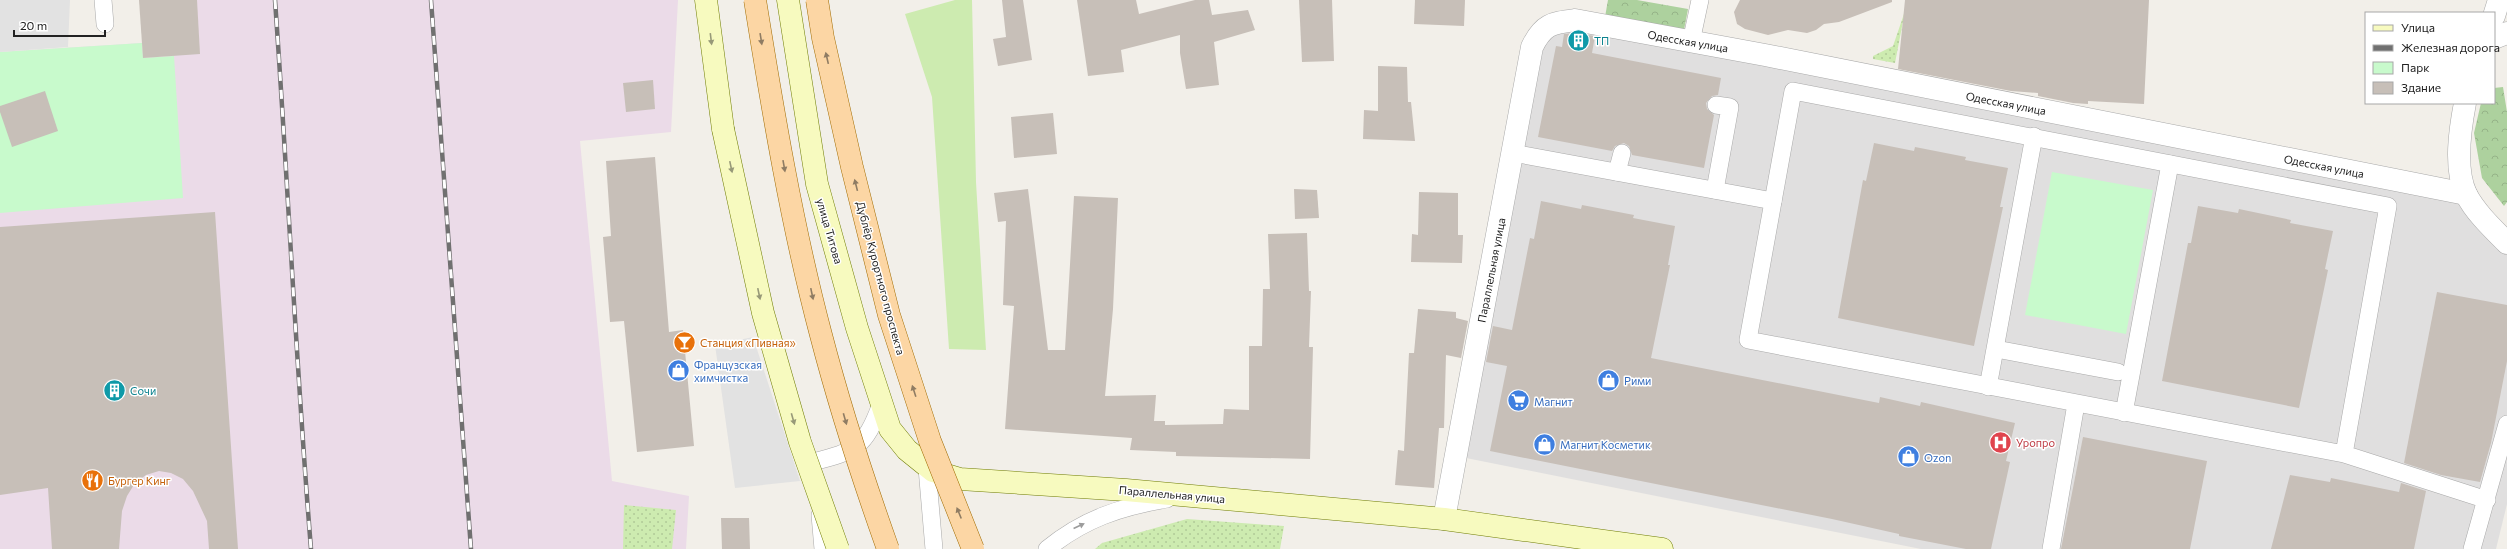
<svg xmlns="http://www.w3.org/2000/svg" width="2507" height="549" viewBox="0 0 2507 549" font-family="Commissioner,sans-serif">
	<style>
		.residential { fill: #e0dfdf }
		.railway { fill: #ebdbe8 }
		.grass { fill: url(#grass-dots) }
		.forest { fill: url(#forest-crowns) }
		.park { fill: #c8facc }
		.garden { fill: #cdebb0 }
		.parking { fill: #e2e2e2 }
		.building { fill: #c7bfb8 }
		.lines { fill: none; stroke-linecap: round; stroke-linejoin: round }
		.lane-casing { stroke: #a9a9a9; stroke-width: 18 }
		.street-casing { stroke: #a9a9a9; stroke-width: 23 }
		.secondary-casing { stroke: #707d05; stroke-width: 23 }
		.lane { stroke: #fff; stroke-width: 17 }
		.street { stroke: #fff; stroke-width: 22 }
		.secondary { stroke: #f7fabf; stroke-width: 22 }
		.rail-casing { stroke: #707070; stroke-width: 4.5 }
		.rail { stroke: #fff; stroke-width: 3; stroke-dasharray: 9; stroke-linecap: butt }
		.secondary-bridge-casing { stroke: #707d05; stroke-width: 23; stroke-linecap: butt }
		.primary-bridge-casing { stroke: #a06b00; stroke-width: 23; stroke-linecap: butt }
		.secondary-bridge { stroke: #f7fabf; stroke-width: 22 }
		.primary-bridge { stroke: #fcd6a4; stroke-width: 22 }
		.oneway { fill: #979978 }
		.oneway2 { fill: #8f7c63 }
		.oneway3 { fill: #9c9c9c }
		.labels { text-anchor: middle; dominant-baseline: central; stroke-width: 3; stroke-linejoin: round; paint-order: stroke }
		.culture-label { font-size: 11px; fill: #0d838f; stroke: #fff; text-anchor: start }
		.street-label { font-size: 11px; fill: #222; stroke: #fff }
		.food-label { font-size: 11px; fill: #c56008; stroke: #fff; text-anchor: start }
		.shop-label { font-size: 11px; fill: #366cbe; stroke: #fff; text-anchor: start }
		.health-label { font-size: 11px; fill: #be3a42; stroke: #fff; text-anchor: start }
	</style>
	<defs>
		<pattern id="grass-dots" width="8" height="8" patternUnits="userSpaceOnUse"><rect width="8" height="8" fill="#cdebb0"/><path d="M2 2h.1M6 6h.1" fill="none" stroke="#b0c997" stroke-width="1.8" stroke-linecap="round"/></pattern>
		<pattern id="forest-crowns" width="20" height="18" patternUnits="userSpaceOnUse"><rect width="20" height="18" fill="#add19e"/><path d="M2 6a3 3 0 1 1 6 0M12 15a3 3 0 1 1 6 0" fill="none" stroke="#95b388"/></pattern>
	</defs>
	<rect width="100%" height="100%" fill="#f2efe9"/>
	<polygon class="residential" points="1568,27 2451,198 2479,222 2507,251 2507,504 2496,549 1921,549 1466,458 1535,64 1549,32"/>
	<polygon class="railway" points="170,0 678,0 671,132 580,141 612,481 689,496 686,549 0,549 0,52 142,43 143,58 173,56"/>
	<g class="grass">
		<polygon points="1905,11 1895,63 1873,59 1873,56 1893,46"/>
		<polygon points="624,505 676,510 672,549 623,549"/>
		<polygon points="1187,519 1284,526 1280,549 1095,549 1102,543"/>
	</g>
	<g class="forest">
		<polygon points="1608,0 1637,0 1688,9 1684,30 1605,17"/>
		<polygon points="2503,87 2507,112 2507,202 2504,206 2482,178 2474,133 2481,103 2494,103 2494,88"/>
	</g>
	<g class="park">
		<polygon points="142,43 143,58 174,56 183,198 0,213 0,52"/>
		<polygon points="2052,172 2153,190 2126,334 2025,315"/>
	</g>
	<polygon class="garden" points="955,0 972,0 976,182 986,350 949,349 932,97 905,14"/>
	<g class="parking">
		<polygon points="0,0 70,0 68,47 0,52"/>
		<polygon points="753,337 800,481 735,488 715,345"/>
	</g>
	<g class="building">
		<polygon points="139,0 197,0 200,54 143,58"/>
		<polygon points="1002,0 1023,0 1032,60 998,66 993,39 1006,37"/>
		<polygon points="1077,0 1136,0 1139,14 1195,0 1209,0 1212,15 1248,10 1255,30 1214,42 1219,85 1186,89 1180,53 1180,35 1121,50 1124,72 1088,76"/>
		<polygon points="1299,0 1332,0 1334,61 1302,62"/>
		<polygon points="1415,0 1465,0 1464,26 1414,24"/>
		<polygon points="1740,0 1892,0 1892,2 1839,22 1824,24 1816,30 1807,33 1788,30 1768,35 1745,29 1737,24 1734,12"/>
		<polygon points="1905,0 2149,0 2144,104 2088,101 2088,104 2073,103 2038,96 2038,93 2011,91 1898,69"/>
		<polygon points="1575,33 1595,36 1592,53 1721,78 1718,95 1712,96 1706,103 1707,109 1714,115 1704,168 1632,155 1629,146 1624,143 1615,146 1612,151 1538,137 1556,46 1562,47 1564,34"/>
		<polygon points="1378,66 1407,67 1408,102 1411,102 1415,141 1363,139 1364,110 1378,111"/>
		<polygon points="653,80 655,109 626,112 623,83"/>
		<polygon points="45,91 58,131 12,147 0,112 0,106"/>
		<polygon points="1053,113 1057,154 1014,158 1011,117"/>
		<polygon points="1874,143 1914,151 1915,147 1966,157 1965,160 2008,168 2000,207 2003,207 1974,346 1838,318 1863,180 1866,181"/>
		<polygon points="655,157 669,332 683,330 694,446 637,452 624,321 610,322 603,237 611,236 606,161"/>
		<polygon points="1028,189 1048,350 1065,350 1074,196 1118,198 1113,309 1105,396 1156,395 1154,421 1165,421 1165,425 1223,424 1224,409 1249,410 1249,346 1262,346 1263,289 1270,289 1268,234 1307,233 1309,291 1311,291 1309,347 1313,347 1310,459 1176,456 1176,452 1130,450 1132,438 1005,429 1014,306 1003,305 1006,221 998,222 994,193"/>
		<polygon points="1294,189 1317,190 1319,218 1295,219"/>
		<polygon points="1419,192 1458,193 1458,235 1463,235 1462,263 1411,262 1412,234 1418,235"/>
		<polygon points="1541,201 1581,209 1582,205 1634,215 1633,218 1675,226 1668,265 1670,265 1651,358 1879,403 1880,397 1920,406 1921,402 2015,423 2006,461 2010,462 1991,549 1966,549 1899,536 1899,534 1832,519 1490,451 1507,366 1486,362 1493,326 1512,330 1530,238 1534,239"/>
		<polygon points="2198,206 2238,213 2239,209 2291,220 2290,223 2333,231 2325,269 2328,270 2299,408 2162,381 2188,243 2191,243"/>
		<polygon points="215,212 238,549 209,549 207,521 193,491 183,479 171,473 159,471 146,475 135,483 127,496 122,511 119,549 52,549 48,488 0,495 0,227"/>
		<polygon points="2437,292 2507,305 2507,361 2491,443 2480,482 2441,475 2404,463"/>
		<polygon points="1418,309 1456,312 1456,318 1468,321 1461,358 1446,355 1444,428 1439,428 1434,488 1395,485 1398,450 1404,451 1409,353 1414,353"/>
		<polygon points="2083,437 2207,461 2190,549 2061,549"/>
		<polygon points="2290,475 2330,482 2331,478 2399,492 2401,483 2426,491 2414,549 2271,549"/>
		<polygon points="721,518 749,518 750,549 722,549"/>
	</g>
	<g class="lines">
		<defs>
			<g id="lane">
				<polyline points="103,0 105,24"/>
				<polyline points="1691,42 1700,0"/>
				<polyline points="1513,153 1773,201"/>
				<polyline points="1617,172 1622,153"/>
				<polyline points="1715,190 1730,107 1716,105"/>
				<polyline points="1996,349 2118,372"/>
				<polyline points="1988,387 2034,136"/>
				<polyline points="2124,413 2170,164"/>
				<polyline points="2344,454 2388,206 1793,91 1748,340 2344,454 2487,500"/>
				<polyline points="927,468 934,549"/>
				<path d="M814,476L809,463C855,451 864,450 881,404"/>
				<polyline points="820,515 823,549"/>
				<path d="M1047,549C1084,519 1120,507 1167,499"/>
				<polyline points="2051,549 2076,404"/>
				<polyline points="2472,549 2507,424"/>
			</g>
			<g id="street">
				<polyline points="2494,16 2499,0"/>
				<polyline points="2494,38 2507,33"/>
				<path d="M2465,103C2460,129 2454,168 2466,194C2475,212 2493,229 2507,243"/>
				<path d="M1444,519L1532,47C1543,24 1552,23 1575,20L1765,55L2466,194"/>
			</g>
			<g id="secondary">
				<polyline points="706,0 723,129"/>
				<polyline points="788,0 817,184 857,328 890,429 907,450 933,471 960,479 1126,490 1444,519 1662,549"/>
			</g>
		</defs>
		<use href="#lane" class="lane-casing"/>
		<use href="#street" class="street-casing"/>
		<use href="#secondary" class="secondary-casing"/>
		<use href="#lane" class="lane"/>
		<use href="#street" class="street"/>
		<use href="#secondary" class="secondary"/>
		<defs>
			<g id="rail">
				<path d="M275,0C288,183 296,366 311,549"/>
				<polyline points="431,0 471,549"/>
			</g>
		</defs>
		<use href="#rail" class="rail-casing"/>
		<use href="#rail" class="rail"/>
		<defs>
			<polyline id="secondary-bridge" points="723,129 763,313 800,442 838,549"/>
			<g id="primary-bridge">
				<path d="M755,0C773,112 792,226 821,335C840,408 863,479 888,549"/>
				<polyline points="817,0 823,38 852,167 889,315 930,441 973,549"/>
			</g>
		</defs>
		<use href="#secondary-bridge" class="secondary-bridge-casing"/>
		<use href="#primary-bridge" class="primary-bridge-casing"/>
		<use href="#secondary-bridge" class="secondary-bridge"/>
		<use href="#primary-bridge" class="primary-bridge"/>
	</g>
	<defs><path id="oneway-solid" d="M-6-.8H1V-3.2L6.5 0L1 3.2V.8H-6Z"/></defs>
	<g class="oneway">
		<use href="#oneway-solid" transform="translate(711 39) rotate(83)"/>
		<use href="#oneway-solid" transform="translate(731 167) rotate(78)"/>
		<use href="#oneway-solid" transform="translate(759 294) rotate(78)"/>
		<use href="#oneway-solid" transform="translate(793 419) rotate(74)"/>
	</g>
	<g class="oneway2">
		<use href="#oneway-solid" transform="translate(761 39) rotate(81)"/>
		<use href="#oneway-solid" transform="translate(827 58) rotate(-103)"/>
		<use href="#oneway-solid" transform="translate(784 166) rotate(80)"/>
		<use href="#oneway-solid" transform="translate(856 185) rotate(-104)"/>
		<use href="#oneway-solid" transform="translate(812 294) rotate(78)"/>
		<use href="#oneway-solid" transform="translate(914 391) rotate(-108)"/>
		<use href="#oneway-solid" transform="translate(845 419) rotate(74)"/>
		<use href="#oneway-solid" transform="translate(959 513) rotate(-112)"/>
	</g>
	<use class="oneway3" href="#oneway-solid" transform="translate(1079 526) rotate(-25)"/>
	<defs>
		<symbol id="building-disc" viewBox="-11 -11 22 22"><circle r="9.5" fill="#0f9aa8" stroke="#fff"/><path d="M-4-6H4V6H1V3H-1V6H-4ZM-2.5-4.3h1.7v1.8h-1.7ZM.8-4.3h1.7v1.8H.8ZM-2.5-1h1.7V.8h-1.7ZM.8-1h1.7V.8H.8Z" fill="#fff"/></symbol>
		<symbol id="bar-disc" viewBox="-11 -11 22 22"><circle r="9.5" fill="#e8710a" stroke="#fff"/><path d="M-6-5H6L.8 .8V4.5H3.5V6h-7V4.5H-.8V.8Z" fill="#fff"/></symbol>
		<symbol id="shop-disc" viewBox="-11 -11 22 22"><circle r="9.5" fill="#3f7fe0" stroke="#fff"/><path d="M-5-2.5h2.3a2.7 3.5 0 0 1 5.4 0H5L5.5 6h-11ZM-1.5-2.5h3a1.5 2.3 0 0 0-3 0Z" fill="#fff"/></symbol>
		<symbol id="supermarket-disc" viewBox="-11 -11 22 22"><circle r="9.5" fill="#3f7fe0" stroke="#fff"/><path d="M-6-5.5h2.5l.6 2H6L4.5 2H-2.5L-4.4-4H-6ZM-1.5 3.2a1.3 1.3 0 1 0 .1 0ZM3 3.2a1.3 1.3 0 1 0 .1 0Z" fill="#fff"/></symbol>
		<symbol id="hospital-disc" viewBox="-11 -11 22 22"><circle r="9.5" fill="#e0444e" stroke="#fff"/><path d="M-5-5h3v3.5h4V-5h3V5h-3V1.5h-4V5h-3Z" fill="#fff"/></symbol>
		<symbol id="restaurant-disc" viewBox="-11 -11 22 22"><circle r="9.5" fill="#e8710a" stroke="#fff"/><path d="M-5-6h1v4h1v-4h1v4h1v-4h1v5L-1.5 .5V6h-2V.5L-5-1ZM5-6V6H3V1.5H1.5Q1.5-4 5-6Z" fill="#fff"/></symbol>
	</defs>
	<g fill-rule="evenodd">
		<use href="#building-disc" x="1566" y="28" width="25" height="25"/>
		<use href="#bar-disc" x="672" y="330" width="25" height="25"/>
		<use href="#shop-disc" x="666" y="358" width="25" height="25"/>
		<use href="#shop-disc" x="1596" y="368" width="25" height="25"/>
		<use href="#building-disc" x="102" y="378" width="25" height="25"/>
		<use href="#supermarket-disc" x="1506" y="388" width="25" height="25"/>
		<use href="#hospital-disc" x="1988" y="430" width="25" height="25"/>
		<use href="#shop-disc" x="1532" y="432" width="25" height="25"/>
		<use href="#shop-disc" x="1896" y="444" width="25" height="25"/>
		<use href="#restaurant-disc" x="80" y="468" width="25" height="25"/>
	</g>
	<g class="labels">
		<g class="culture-label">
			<text x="1594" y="40">ТП</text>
			<text x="130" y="390">Сочи</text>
		</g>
		<g class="street-label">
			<text transform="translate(1688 41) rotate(10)">Одесская улица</text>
			<text transform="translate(2006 103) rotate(11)">Одесская улица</text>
			<text transform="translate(2324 166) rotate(11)">Одесская улица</text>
			<text transform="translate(830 231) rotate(74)">улица Титова</text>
			<text transform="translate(1491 270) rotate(-79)">Параллельная улица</text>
			<text transform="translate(881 278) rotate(75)">Дублёр Курортного проспекта</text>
			<text transform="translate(1172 494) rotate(5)">Параллельная улица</text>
		</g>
		<g class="food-label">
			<text x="700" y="342">Станция «Пивная»</text>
			<text x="108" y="480">Бургер Кинг</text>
		</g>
		<g class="shop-label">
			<text x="694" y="364">Французская<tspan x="694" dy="13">химчистка</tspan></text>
			<text x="1624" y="380">Рими</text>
			<text x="1534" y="401">Магнит</text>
			<text x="1560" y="444">Магнит Косметик</text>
			<text x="1924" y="457">Ozon</text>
		</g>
		<g class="health-label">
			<text x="2016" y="442">Уропро</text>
		</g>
	</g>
	<rect x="2365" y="12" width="130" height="92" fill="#ffffff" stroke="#a7a7a7"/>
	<rect x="2373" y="25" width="20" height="6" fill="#f7fabf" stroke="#a7a7a7"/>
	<text x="2401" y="32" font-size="12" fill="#222222">Улица</text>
	<rect x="2373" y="45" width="20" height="6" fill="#707070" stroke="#a7a7a7"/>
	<text x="2401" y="52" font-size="12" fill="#222222">Железная дорога</text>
	<rect x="2373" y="62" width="20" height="12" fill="#c8facc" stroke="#a7a7a7"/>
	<text x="2401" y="72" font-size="12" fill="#222222">Парк</text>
	<rect x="2373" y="82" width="20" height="12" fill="#c7bfb8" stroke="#a7a7a7"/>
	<text x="2401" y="92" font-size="12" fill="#222222">Здание</text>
	<path d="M14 30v6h91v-6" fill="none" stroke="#222222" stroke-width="2"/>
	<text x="20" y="30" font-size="12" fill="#222222" stroke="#ffffff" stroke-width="3" paint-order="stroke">20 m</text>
</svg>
